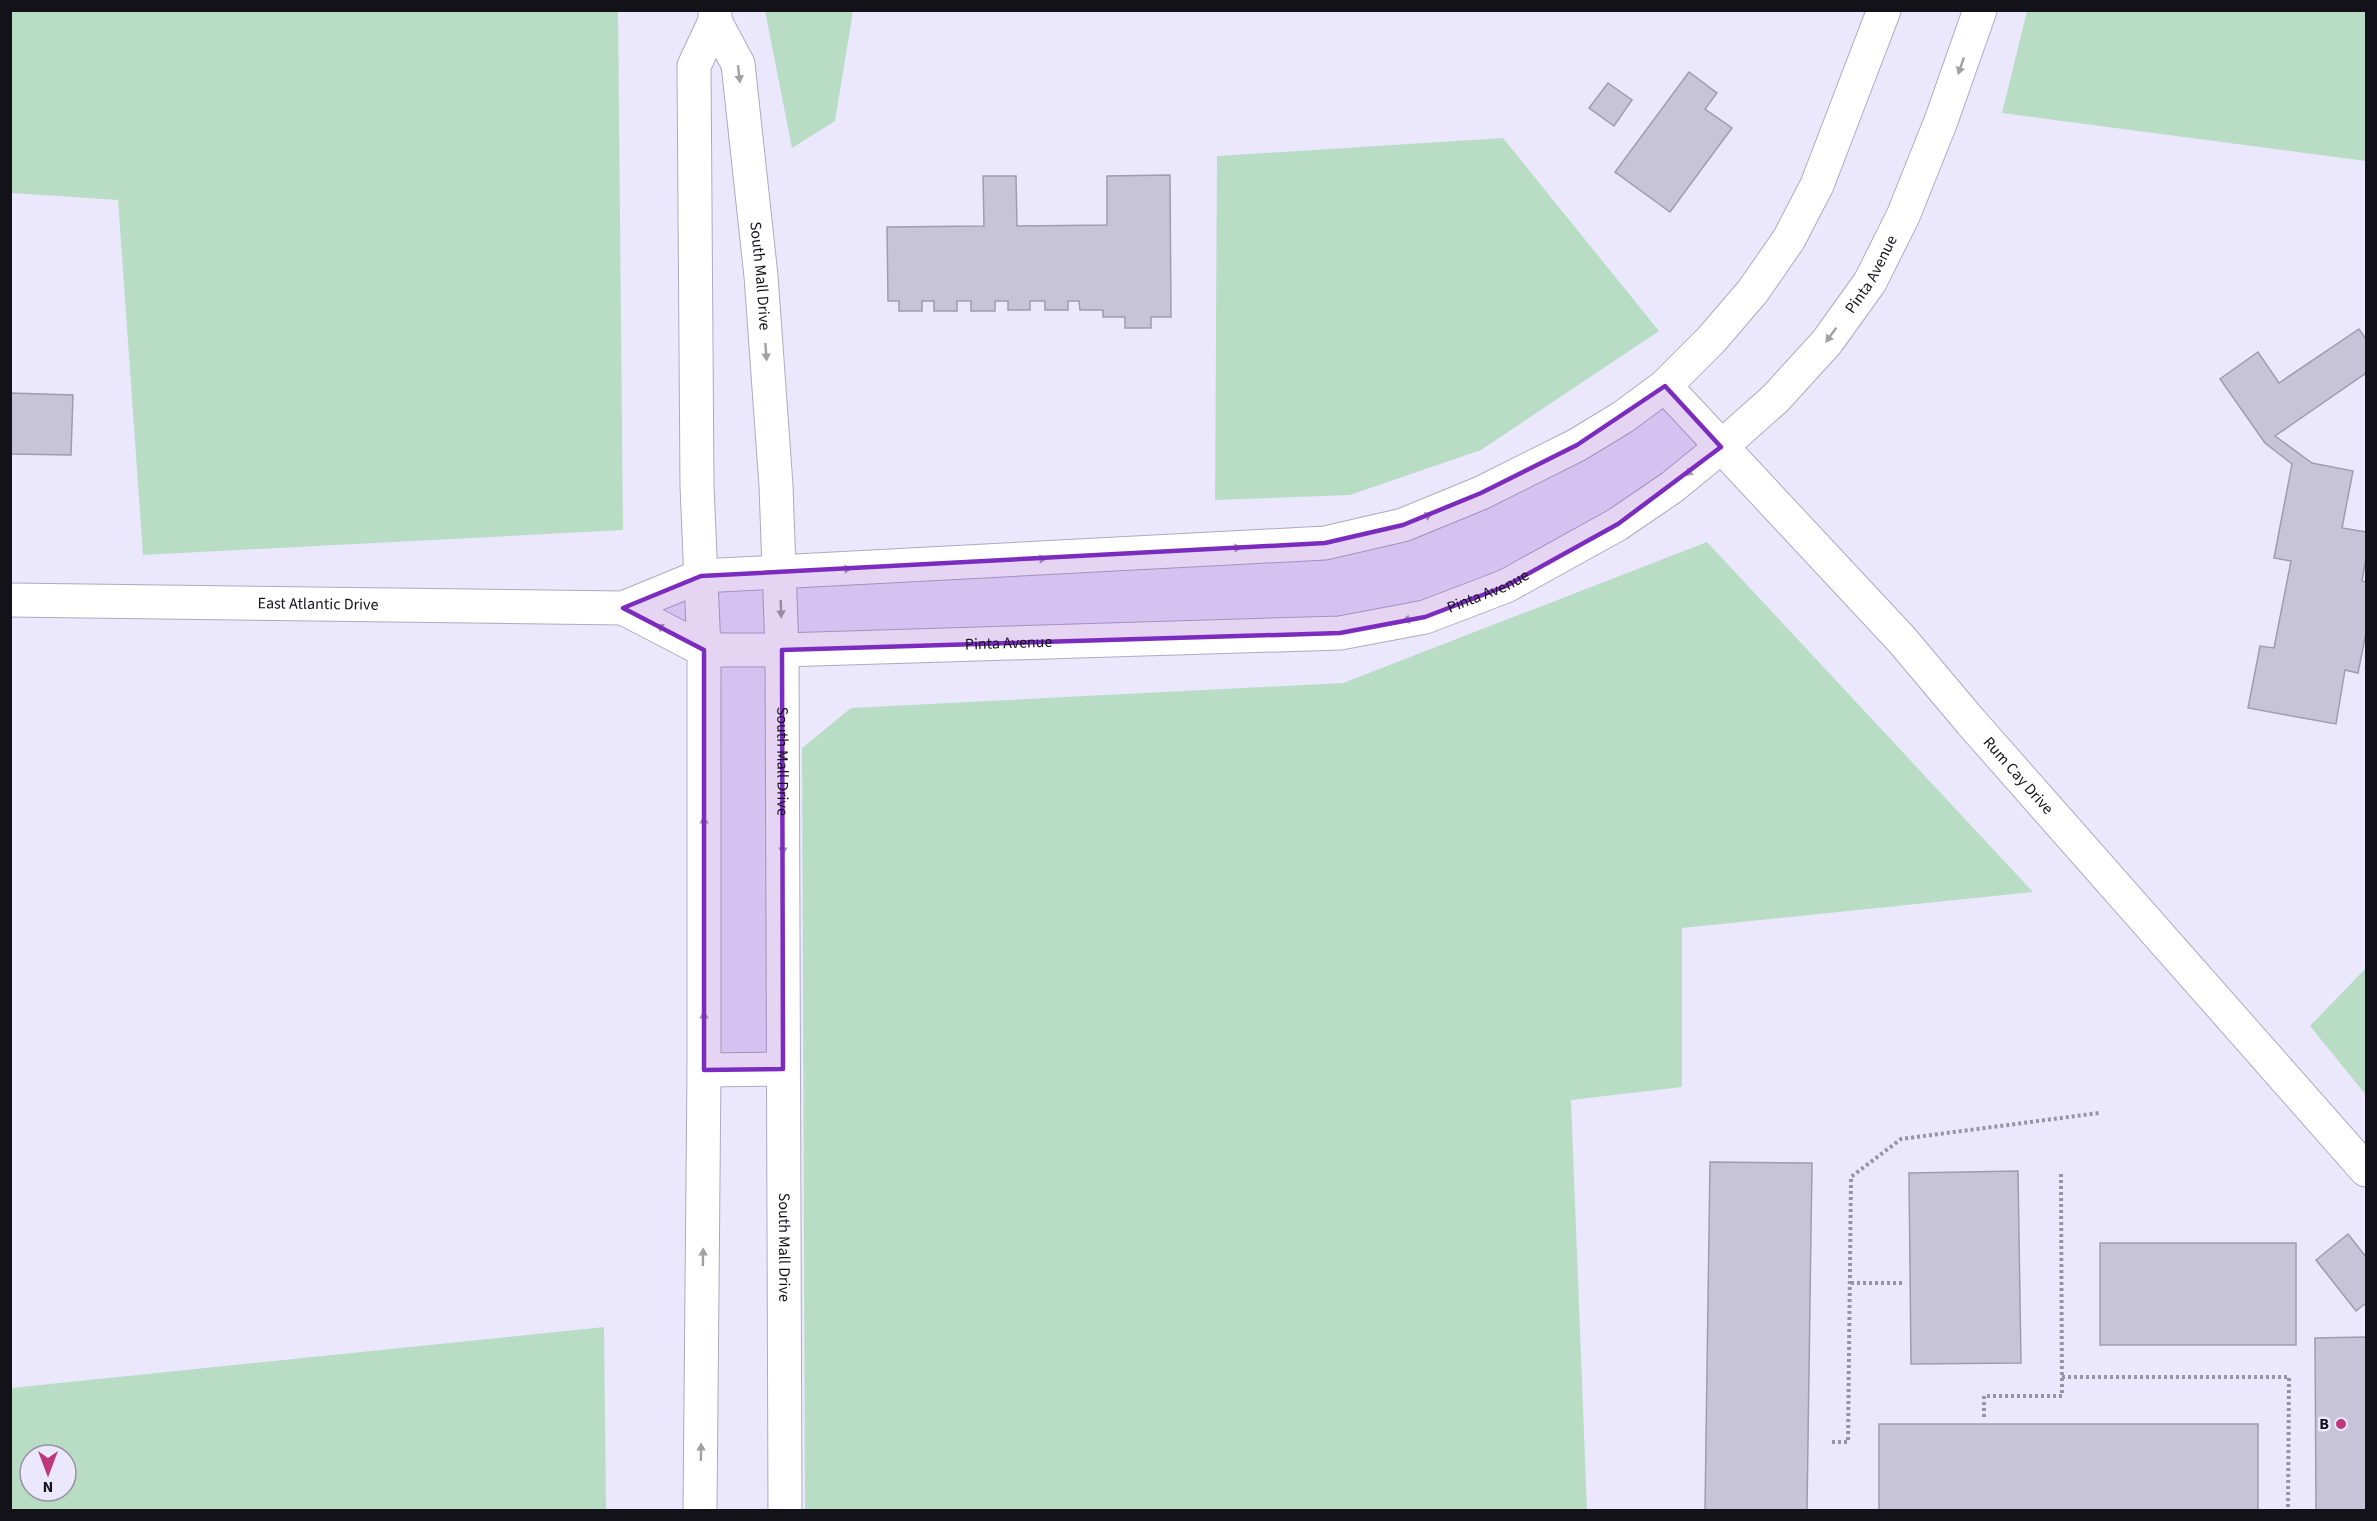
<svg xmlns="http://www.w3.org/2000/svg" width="2377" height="1521" viewBox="0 0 2377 1521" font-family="'Source Sans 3',sans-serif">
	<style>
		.green { fill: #b9ddc4; fill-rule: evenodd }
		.building { fill: #c7c4d9; stroke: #9e9cb0; stroke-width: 1.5 }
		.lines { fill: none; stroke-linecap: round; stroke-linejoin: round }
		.minor-casing { stroke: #adaabe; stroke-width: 35 }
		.path { stroke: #9694a4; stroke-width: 4; stroke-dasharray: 3 3; stroke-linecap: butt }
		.minor { stroke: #fff; stroke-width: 33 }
		.oneway { fill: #a1a0a3 }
		.marked { fill: #7b2cbf; fill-opacity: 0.2; stroke: #7b2cbf; stroke-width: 4.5; stroke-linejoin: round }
		.poi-dot { fill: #be387b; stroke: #ebe8fe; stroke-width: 2 }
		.labels { text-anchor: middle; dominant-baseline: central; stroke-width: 5; stroke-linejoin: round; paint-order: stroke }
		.street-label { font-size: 16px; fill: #131219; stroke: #ebe8fe }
		.poi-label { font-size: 16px; font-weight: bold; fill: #131219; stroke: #ebe8fe; text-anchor: end }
	</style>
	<rect width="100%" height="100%" fill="#ebe8fe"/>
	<g class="green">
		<polygon points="10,11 618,11 623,530 143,555 118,200 11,193"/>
		<polygon points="765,11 853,11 835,121 792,148"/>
		<polygon points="2027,11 2366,11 2366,161 2002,113"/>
		<polygon points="1503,138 1659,331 1481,450 1350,495 1215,500 1217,156"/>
		<polygon points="1707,542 2033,892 1682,928 1682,1087 1571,1100 1587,1510 805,1510 802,748 851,708 1343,683"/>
		<polygon points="2366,968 2366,1095 2310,1026"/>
		<path d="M604,1327L606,1510H11V1388ZM30,1455H66V1491H30Z"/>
	</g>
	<g class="building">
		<polygon points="1689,72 1717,93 1705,109 1732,128 1670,212 1615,172"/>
		<polygon points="1608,83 1632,100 1614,126 1589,108"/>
		<polygon points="1170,175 1171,317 1151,317 1151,328 1125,328 1125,317 1103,317 1103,310 1080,310 1079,301 1068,301 1068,310 1045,310 1045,301 1030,301 1030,310 1008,310 1008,301 995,301 995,311 971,311 971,301 957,301 957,311 934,311 934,301 922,301 922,311 899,311 899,301 888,301 887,227 984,226 983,176 1016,176 1017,226 1107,225 1107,176"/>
		<polygon points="2359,329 2366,339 2366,373 2275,436 2312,463 2353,471 2342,528 2366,532 2366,558 2362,581 2366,582 2366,633 2358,673 2345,670 2336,724 2248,708 2260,646 2274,648 2291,561 2274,558 2292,464 2265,443 2220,379 2258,352 2279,383"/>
		<polygon points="10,393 73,395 71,455 10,454"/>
		<polygon points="1710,1162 1812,1163 1807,1510 1705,1510"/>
		<polygon points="2018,1171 2021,1363 1911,1364 1909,1173"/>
		<polygon points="2348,1234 2366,1257 2366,1303 2356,1311 2316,1260"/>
		<rect x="2100" y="1243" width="196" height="102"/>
		<polygon points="2366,1337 2366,1510 2316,1510 2315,1338"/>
		<rect x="1879" y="1424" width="379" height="86"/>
	</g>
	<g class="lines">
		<defs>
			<g id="minor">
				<path id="s1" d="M715,21L738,64L761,276L776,486L782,650L785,1510"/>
				<path id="s2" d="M1665,386L1902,640L1971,722L2366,1170"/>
				<path id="s3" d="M10,600L623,608L701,576L1325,543L1403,525L1481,493L1577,445L1623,417L1665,386L1711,340L1753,291L1789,239L1817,185L1884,10"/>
				<path id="s4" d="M623,608L704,650H782L1340,633L1425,617L1506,586L1618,524L1672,487L1721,447L1776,398L1827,342L1870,282L1903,216L1941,121L1980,10"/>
				<polyline points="704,1070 783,1069"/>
				<polyline points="700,1510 704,1070 704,650 697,486 694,66 715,21 715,10"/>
			</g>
		</defs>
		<use href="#minor" class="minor-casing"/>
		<g class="path">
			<polyline points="1851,1283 1903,1283"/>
			<polyline points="2062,1377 2289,1377 2288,1510"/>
			<polyline points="1984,1417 1984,1396 2062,1396 2061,1174"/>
			<polyline points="1832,1442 1848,1442 1851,1177 1901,1139 2099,1113"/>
		</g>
		<use href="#minor" class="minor"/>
	</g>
	<defs><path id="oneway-solid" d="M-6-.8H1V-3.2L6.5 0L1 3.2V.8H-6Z" transform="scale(1.5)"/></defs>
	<g class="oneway">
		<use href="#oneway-solid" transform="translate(1961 66) rotate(109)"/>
		<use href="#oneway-solid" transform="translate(739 74) rotate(83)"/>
		<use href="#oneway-solid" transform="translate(1831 335) rotate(126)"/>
		<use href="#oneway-solid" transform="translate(766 352) rotate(86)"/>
		<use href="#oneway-solid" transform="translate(1692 470) rotate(141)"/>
		<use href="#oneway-solid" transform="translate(1424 517) rotate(-22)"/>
		<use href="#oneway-solid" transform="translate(1233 548) rotate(-3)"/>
		<use href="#oneway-solid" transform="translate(1038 559) rotate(-3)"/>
		<use href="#oneway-solid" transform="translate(843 569) rotate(-3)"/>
		<use href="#oneway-solid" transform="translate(781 609) rotate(88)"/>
		<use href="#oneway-solid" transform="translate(1411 619) rotate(169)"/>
		<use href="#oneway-solid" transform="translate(664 629) rotate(-153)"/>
		<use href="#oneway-solid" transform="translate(704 825) rotate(-90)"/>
		<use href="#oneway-solid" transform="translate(783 846) rotate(90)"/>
		<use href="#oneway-solid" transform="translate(704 1020) rotate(-90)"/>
		<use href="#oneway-solid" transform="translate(703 1257) rotate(-89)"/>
		<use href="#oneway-solid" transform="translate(701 1452) rotate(-89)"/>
	</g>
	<path class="marked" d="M1665,386L1721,447L1618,524L1506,586L1425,617L1340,633L782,650L783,1069L704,1070V650L623,608L701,576L1325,543L1403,525L1481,493L1577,445Z"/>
	<circle class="poi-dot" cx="2341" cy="1424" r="6"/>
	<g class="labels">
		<g class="street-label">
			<text stroke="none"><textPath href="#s4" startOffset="1388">Pinta Avenue</textPath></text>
			<text stroke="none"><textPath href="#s1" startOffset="262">South Mall Drive</textPath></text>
			<text stroke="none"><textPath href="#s4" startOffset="882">Pinta Avenue</textPath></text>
			<text stroke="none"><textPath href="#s3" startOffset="308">East Atlantic Drive</textPath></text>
			<text stroke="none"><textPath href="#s4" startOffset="396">Pinta Avenue</textPath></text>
			<text stroke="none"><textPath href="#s1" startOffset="748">South Mall Drive</textPath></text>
			<text stroke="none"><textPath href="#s2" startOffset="526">Rum Cay Drive</textPath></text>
			<text stroke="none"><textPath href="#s1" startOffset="1234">South Mall Drive</textPath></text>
		</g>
		<g class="poi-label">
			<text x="2329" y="1424">B</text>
		</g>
	</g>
	<rect width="2377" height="1521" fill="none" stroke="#131219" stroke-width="24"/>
	<g transform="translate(48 1473) rotate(180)"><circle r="28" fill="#ebe8fe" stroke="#9592a2" stroke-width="1.5"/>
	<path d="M0-4.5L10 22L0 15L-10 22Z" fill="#be387b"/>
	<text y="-9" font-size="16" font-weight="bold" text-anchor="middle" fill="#131219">N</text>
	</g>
</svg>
